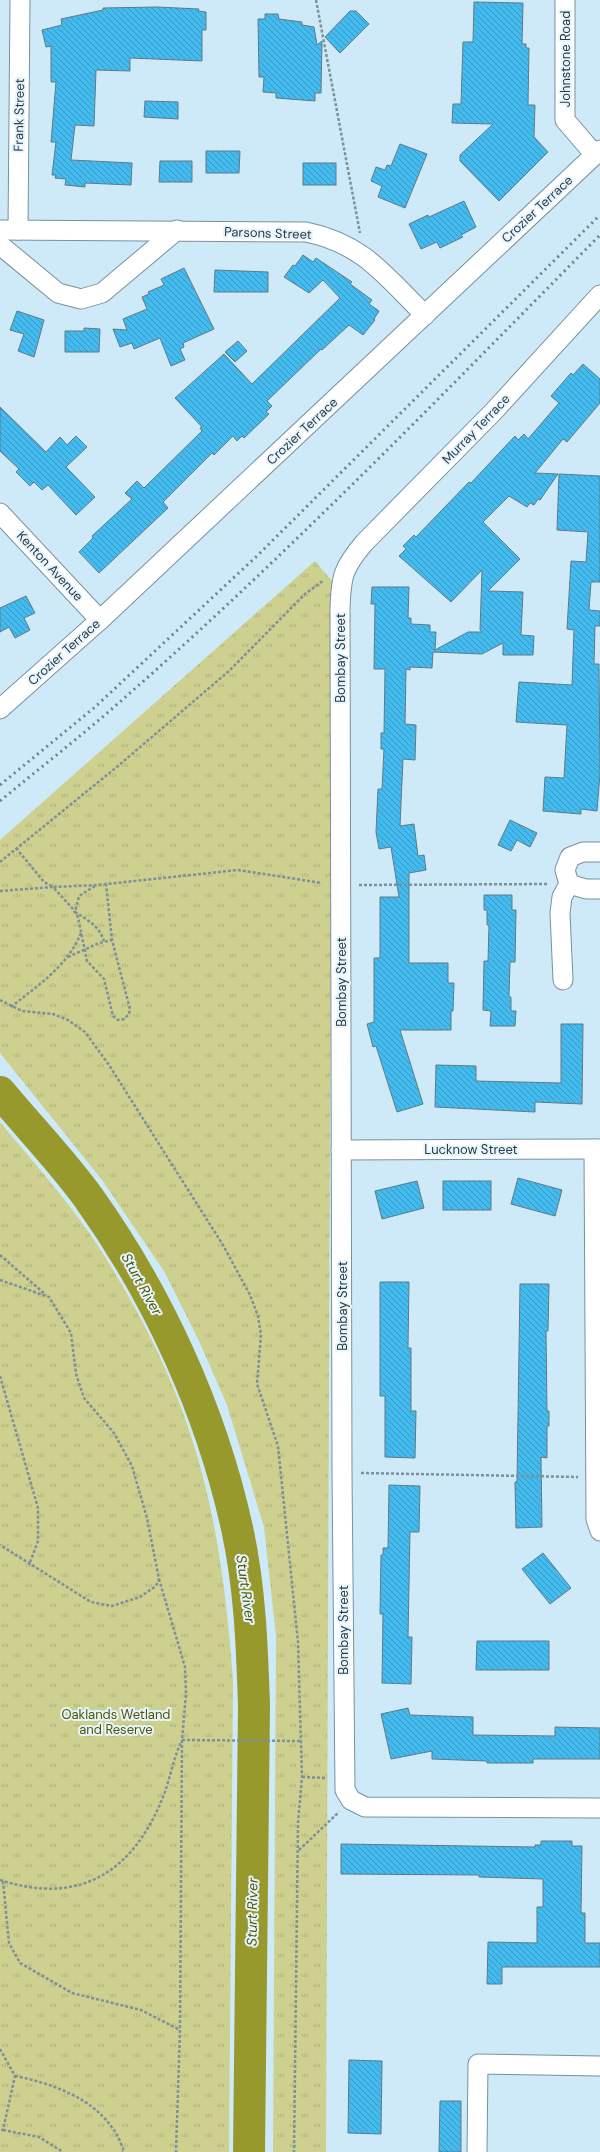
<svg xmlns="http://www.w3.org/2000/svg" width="600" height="2152" viewBox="0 0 600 2152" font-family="'DM Sans',sans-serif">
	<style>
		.park { fill: url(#park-tufts) }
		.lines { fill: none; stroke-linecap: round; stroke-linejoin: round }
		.river { stroke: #98992d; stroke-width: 32 }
		.building { fill: url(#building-back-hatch); stroke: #607986 }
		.minor-casing { stroke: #77919f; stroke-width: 21 }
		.path { stroke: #7d909b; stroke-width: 2.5; stroke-dasharray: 3 2; stroke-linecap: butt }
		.minor { stroke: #fff; stroke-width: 19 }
		.rail { stroke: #70818b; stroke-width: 3; stroke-dasharray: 2 4; stroke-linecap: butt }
		.labels { text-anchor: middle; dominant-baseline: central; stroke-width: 4; stroke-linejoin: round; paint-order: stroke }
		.street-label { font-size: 13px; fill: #2f3a40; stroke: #e5f5fe }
		.park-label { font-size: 13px; fill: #545400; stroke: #e5f5fe }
		.water-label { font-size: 14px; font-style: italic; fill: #535400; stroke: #e5f5fe }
	</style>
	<defs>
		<pattern id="park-tufts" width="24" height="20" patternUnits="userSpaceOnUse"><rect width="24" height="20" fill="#cdd08e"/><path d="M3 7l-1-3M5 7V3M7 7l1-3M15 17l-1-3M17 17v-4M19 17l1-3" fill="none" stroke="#b0b37c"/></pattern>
		<pattern id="building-back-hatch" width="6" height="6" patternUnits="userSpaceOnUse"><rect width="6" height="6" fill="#44bbef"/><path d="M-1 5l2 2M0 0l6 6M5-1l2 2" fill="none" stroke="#3999c3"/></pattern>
	</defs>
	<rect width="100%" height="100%" fill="#ceeaf9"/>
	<g class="park">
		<polygon points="315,561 332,581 326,2152 273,2152 276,1636 264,1527 227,1405 199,1341 164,1271 102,1180 0,1053 0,840"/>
		<path d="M0,1122C34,1163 71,1204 100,1249C137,1307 170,1370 191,1436C217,1515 227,1598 233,1681L229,2152H0Z"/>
	</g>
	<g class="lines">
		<path class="river" d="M0,1092C29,1127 61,1160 88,1197C158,1295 211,1410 237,1528C250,1587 252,1646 254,1705L249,2152"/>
	</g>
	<g class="building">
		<polygon points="474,2 523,3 522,44 526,44 526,48 529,48 528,105 535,105 534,137 548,152 499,201 460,161 460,155 493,124 452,123 453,104 461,104 463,42 473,42"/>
		<polygon points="157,7 199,9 198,11 206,12 206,30 202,30 202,61 130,58 130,71 96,70 94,126 75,125 71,160 132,163 131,185 85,183 85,187 65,185 66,179 55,178 56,175 52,175 56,142 51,142 56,82 51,82 51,46 46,47 42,30 62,25 61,19 103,10 103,8"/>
		<polygon points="350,11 356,11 369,24 340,53 325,37"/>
		<polygon points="265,14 278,14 279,19 302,22 302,25 314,27 317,45 322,41 321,93 315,93 315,101 276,98 276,93 263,92 264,77 259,77 258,19 265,19"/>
		<polygon points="145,101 178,102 178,119 144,117"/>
		<polygon points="400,144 427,154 405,208 378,197 382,186 371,181 376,167 385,170 387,165 391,166"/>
		<polygon points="206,151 240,151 239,173 206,173"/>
		<polygon points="160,161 192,161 192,182 159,182"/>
		<rect x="303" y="163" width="33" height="22"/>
		<polygon points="464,201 476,227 461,235 463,237 440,248 437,242 421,249 409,224 428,215 429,217"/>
		<polygon points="303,255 313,262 316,258 352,282 350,284 372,300 369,304 379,311 374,319 375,320 363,335 349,325 322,350 321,349 267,401 272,406 266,412 269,414 244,438 242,436 237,441 233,436 214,455 212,453 163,502 168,508 99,573 79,552 93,538 92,536 132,499 125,493 137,481 144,488 202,431 200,428 202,427 175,398 224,354 252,384 340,298 323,280 309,293 284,277 293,265 295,266"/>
		<polygon points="184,268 214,329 183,343 184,347 180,349 185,360 171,366 160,338 134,349 132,343 120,347 113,329 127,330 123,319 147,309 142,297 149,294 148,292 164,285 161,279"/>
		<polygon points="215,270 268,272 268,292 214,292"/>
		<polygon points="17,311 44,320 34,357 18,351 24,334 10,330"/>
		<polygon points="84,328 100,329 99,352 65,352 65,331 84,331"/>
		<polygon points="238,341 247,351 235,362 225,352"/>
		<polygon points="583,364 600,379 600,403 567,442 563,439 535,473 558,474 540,500 538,499 534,505 530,503 527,507 509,496 483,522 520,559 488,591 523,592 521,635 534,636 533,655 503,655 503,643 482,654 433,652 432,668 410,667 410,670 406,669 405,724 416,725 415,760 403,759 400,826 414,824 418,856 424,855 426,870 409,873 409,963 448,963 448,983 454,983 453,1011 451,1011 451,1030 400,1030 423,1104 397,1112 376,1046 373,1047 367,1024 374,1022 374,958 380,958 380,897 399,897 391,847 379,849 376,832 378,789 382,789 384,749 381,749 381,733 384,733 385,669 374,669 375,604 371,604 372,587 409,587 408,618 411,618 411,624 430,625 430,632 436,632 435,650 468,632 482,632 480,630 482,570 451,602 399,556 406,549 403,546 414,535 416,537 469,482 471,483 515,436 518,440 524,434 528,439 559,403 551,396 571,373 573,375"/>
		<polygon points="0,407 46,452 60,437 67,445 76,436 87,447 66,467 95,497 76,515 48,485 42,490 34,482 30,486 16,472 19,469 0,451"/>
		<polygon points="559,474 600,476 600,582 591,582 589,610 600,611 600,626 595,626 594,664 599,664 600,774 597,811 581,809 581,814 543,811 545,777 564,778 567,725 516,722 519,682 572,685 574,630 567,629 571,561 586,562 588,532 557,530"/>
		<polygon points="26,596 35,613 24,618 30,630 15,638 9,627 0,632 0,608"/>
		<polygon points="510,820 537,833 530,847 517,840 511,851 498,845"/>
		<polygon points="484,895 512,895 512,910 516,910 515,962 510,962 509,997 511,997 511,1011 516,1011 515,1026 490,1026 491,1011 483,1010 484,961 488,961 489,925 487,925 487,910 484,910"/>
		<polygon points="561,1024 583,1024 582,1104 535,1102 535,1112 435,1107 436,1065 476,1066 476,1081 561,1083"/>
		<polygon points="518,1178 562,1190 555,1216 511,1204"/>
		<polygon points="417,1181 424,1208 382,1219 375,1191"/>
		<rect x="443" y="1181" width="48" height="29"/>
		<polygon points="380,1282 409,1282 408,1348 411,1348 411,1411 416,1411 415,1458 385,1457 385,1396 380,1396"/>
		<polygon points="520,1284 549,1284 548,1331 546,1331 547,1411 549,1411 549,1426 547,1426 547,1458 541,1457 542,1527 516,1528 515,1482 517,1482"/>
		<polygon points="389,1485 420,1486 419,1532 410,1532 408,1637 412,1637 411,1684 382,1683 383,1614 380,1614 381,1555 383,1555 383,1548 388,1548"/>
		<polygon points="543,1553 571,1588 550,1604 522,1569"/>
		<polygon points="477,1641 549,1641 549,1670 476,1670"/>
		<polygon points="408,1708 410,1715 473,1717 473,1735 555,1736 555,1727 600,1728 600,1759 533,1759 533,1763 487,1763 487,1761 432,1759 432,1751 391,1759 381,1714"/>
		<polygon points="541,1841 572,1841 572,1846 582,1846 581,1913 585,1913 585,1943 600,1943 600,1967 502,1967 502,1984 487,1984 488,1942 537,1943 537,1907 543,1907 543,1879 479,1877 479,1875 341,1874 341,1844 535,1847 535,1845 541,1845"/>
		<polygon points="349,2060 382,2061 381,2134 348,2133"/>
		<polygon points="440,2101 461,2101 461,2152 439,2152"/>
	</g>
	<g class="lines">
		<defs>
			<g id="minor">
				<polyline points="565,0 565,120 595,155"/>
				<path d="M0,230L306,232C364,244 385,276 425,315"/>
				<polyline points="18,230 20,0"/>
				<polyline points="0,245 58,293 81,299 102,293 177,230"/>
				<path d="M600,295L494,411L364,543C343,568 341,576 340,609L342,1472L345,1790L351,1800L365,1807L600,1808"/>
				<polyline points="0,513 100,620"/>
				<polyline points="0,709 100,620 600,150"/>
				<polyline points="600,852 583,852 570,857 565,870 569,884 586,889 600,889"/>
				<polyline points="563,980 560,913 562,897 569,884"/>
				<polyline points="594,1149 596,1519 600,1531"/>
				<polyline points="341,1150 600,1149"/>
				<polyline points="477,2152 478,2064 600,2066"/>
			</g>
		</defs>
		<use href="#minor" class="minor-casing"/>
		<g class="path">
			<polyline points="316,0 360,233"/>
			<polyline points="16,848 44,882 53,887 97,885 238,870 322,883"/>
			<polyline points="0,862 118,766 229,671 305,594 324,580"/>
			<polyline points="359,885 548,884"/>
			<path d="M95,886L79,896L75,912C88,920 99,926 104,941"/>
			<polyline points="0,891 53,887 73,909 78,917 87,961 104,979 113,1016 118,1020 124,1019 129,1014 130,1009 112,940 106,884"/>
			<polyline points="68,957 99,943 112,940"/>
			<polyline points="0,1000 22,1011 53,1014 68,1020 85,1032 109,1065 223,1245 250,1295 258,1316 261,1335 257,1384 278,1446 298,1642 302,1777 298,1823 294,2152"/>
			<path d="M11,1007C38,985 67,967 81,933"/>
			<polyline points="0,1255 46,1295"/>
			<polyline points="0,1280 49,1297 71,1333 76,1374 84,1398 114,1433 132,1466 147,1518 159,1579 156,1586 140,1597 112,1606 91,1602 0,1545"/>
			<polyline points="0,1376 38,1508 38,1541 29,1565"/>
			<polyline points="361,1473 578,1477"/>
			<polyline points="159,1579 185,1667 186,1694 182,1740 180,2030 176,2152"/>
			<polyline points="182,1740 301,1741"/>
			<polyline points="302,1777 327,1778"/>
			<polyline points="299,1850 339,1812"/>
			<path d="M0,1880C80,1906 133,1872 163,1797C170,1779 173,1760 181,1742"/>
			<polyline points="3,1881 9,1943 20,1963 72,1993 141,2010 180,2030"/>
			<polyline points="0,2049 15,2076 3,2130 0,2130"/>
			<path d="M15,2076C50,2083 92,2097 113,2129C118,2135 121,2144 124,2151L122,2152"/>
			<polyline points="3,2130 39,2137 63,2152"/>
		</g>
		<use href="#minor" class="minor"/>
		<g class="rail">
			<polyline points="0,785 95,707 258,555 600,215"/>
			<path d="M0,801C35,772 71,744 106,714C279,564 439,398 600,235"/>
		</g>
	</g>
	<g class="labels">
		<g class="street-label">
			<text transform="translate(565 59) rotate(-90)">Johnstone Road</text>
			<text transform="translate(19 115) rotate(-89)">Frank Street</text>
			<text transform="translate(537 209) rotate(-43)">Crozier Terrace</text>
			<text transform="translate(268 233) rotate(2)">Parsons Street</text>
			<text transform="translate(476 429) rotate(-46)">Murray Terrace</text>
			<text transform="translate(302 431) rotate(-43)">Crozier Terrace</text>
			<text transform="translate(50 566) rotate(47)">Kenton Avenue</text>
			<text transform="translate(64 652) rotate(-42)">Crozier Terrace</text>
			<text transform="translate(340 658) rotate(-90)">Bombay Street</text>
			<text transform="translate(341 982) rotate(-90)">Bombay Street</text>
			<text x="471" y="1149">Lucknow Street</text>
			<text transform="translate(342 1306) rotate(-90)">Bombay Street</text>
			<text transform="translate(343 1630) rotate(-90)">Bombay Street</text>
		</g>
		<g class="park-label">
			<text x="116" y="1714">Oaklands Wetland<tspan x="116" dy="15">and Reserve</tspan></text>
		</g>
		<g class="water-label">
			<text transform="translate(142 1284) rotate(61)">Sturt River</text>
			<text transform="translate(246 1589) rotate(82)">Sturt River</text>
			<text transform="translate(252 1912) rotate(-89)">Sturt River</text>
		</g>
	</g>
</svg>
